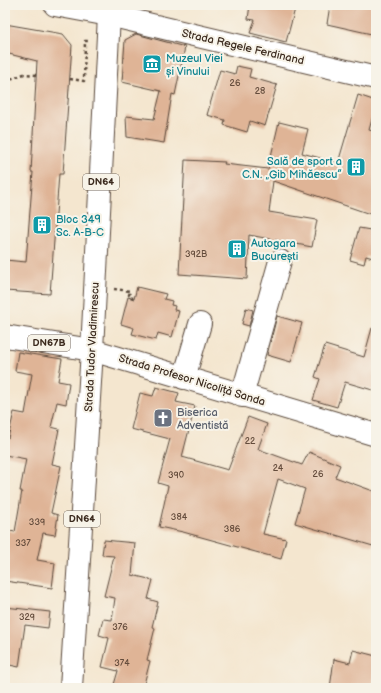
<svg xmlns="http://www.w3.org/2000/svg" width="381" height="693" viewBox="0 0 381 693" font-family="'Balsamiq Sans',sans-serif">
	<style>
		.building { fill: #dfb496 }
		.lines { fill: none; stroke-linecap: round; stroke-linejoin: round }
		.minor-casing { stroke: #574639; stroke-width: 24 }
		.major-casing { stroke: #574639; stroke-width: 24 }
		.path { stroke: #574639; stroke-width: 2.5; stroke-dasharray: 3 3; stroke-linecap: butt }
		.minor { stroke: #fff; stroke-width: 22 }
		.major { stroke: #fff; stroke-width: 22 }
		.labels { text-anchor: middle; dominant-baseline: central; stroke-width: 4; stroke-linejoin: round; paint-order: stroke }
		.number-label { font-size: 9px; fill: #644c3c }
		.shield { fill: #f7f3e8; stroke: #73665b; stroke-width: 1 }
		.shield-label { font-size: 10px; font-weight: bold; fill: #3b2a1e }
		.street-label { font-size: 11px; fill: #3b2a1e; stroke: #f7f3e8 }
		.culture-label { font-size: 11px; fill: #0d838f; stroke: #f7f3e8; text-anchor: start }
		.worship-label { font-size: 11px; fill: #5b616d; stroke: #f7f3e8; text-anchor: start }
	</style>
	<rect width="100%" height="100%" fill="#f7f3e8"/>
	<filter id="ink" filterUnits="userSpaceOnUse"><feTurbulence type="fractalNoise" baseFrequency=".025" numOctaves="2"/><feDisplacementMap in="SourceGraphic" scale="8" xChannelSelector="R" yChannelSelector="G"/><feConvolveMatrix kernelMatrix="1 2 1 2 8 2 1 2 1" color-interpolation-filters="sRGB"/></filter>
	<filter id="wash" filterUnits="userSpaceOnUse"><feTurbulence type="fractalNoise" baseFrequency=".012" numOctaves="4" result="noise"/><feDisplacementMap in="SourceGraphic" scale="16" xChannelSelector="R" yChannelSelector="G"/><feGaussianBlur stdDeviation="0.9" result="paint"/><feColorMatrix in="noise" values="0 0 0 0 0 0 0 0 0 0 0 0 0 0 0 0 0 1.4 0 .05"/><feComposite in="paint" operator="in"/></filter>
	<g filter="url(#wash)">
		<rect width="100%" height="100%" fill="#f4e6cf"/>
		<g id="blocks">
			<g class="building">
				<polygon points="250,5 296,5 286,42 250,33 255,20 248,19"/>
				<polygon points="330,5 376,5 376,35 327,24"/>
				<polygon points="5,24 63,34 72,45 63,174 59,174 50,294 5,291 5,260 26,262 33,172 31,172 37,61 5,53"/>
				<polygon points="136,34 185,47 175,95 172,94 164,143 127,137 126,116 154,119 161,91 122,82 125,40"/>
				<polygon points="237,66 251,69 249,77 277,85 265,126 250,121 247,132 224,125 225,120 207,115 220,70 235,74"/>
				<polygon points="358,95 376,101 376,105 369,130 376,132 376,216 273,181 269,212 317,220 312,247 249,235 247,279 179,274 185,160 225,162 224,164 268,169 279,122 308,129 302,153 338,163"/>
				<polygon points="359,228 376,231 376,250 373,258 366,256 364,264 350,260"/>
				<polygon points="137,287 166,294 164,299 172,301 171,305 175,306 174,310 179,311 172,337 158,333 156,340 132,334 134,328 121,324 128,297 134,299"/>
				<polygon points="246,308 253,310 249,326 242,324"/>
				<polygon points="277,316 302,323 291,362 267,355"/>
				<polygon points="372,328 376,329 376,391 345,382 337,407 313,400 320,379 315,377 325,345 364,357"/>
				<polygon points="18,352 62,359 58,381 69,383 66,404 57,402 51,427 59,429 52,464 61,466 51,513 58,515 55,535 43,533 37,560 55,563 52,588 5,581 5,530 15,532 22,491 20,491 26,459 5,455 5,437 8,438 14,412 25,414 32,374 15,371"/>
				<polygon points="156,387 179,393 176,402 195,406 182,457 228,470 248,417 267,424 258,449 302,465 309,452 340,465 335,477 376,492 376,536 373,546 295,523 305,489 278,479 263,534 286,539 281,559 183,532 159,527 168,486 158,483 170,439 131,429 140,393 153,396"/>
				<polygon points="104,540 135,543 132,575 153,580 148,599 158,602 152,627 155,628 147,660 150,661 143,688 113,688 118,671 102,667 109,638 99,635 103,619 112,620 115,598 104,596 114,556 102,555"/>
				<polygon points="5,607 50,612 48,628 25,625 19,667 5,664"/>
				<polygon points="353,650 376,656 373,688 330,688 334,659 350,663"/>
			</g>
		</g>
	</g>
	<g filter="url(#ink)">
		<use href="#blocks" fill-opacity="0" stroke="#574639" stroke-width="1"/>
		<g class="lines">
			<defs>
				<g id="minor">
					<polyline points="55,5 109,15"/>
					<polyline points="92,350 376,435"/>
					<polyline points="184,378 200,324"/>
					<polyline points="242,396 280,261"/>
				</g>
				<g id="major">
					<polyline points="109,15 376,78"/>
					<polyline points="5,336 92,350"/>
					<polyline points="71,688 92,350 109,15 108,5"/>
				</g>
			</defs>
			<use href="#minor" class="minor-casing"/>
			<use href="#major" class="major-casing"/>
			<g class="path">
				<polyline points="70,79 84,81 85,41 89,41"/>
				<polyline points="5,81 24,74 36,75"/>
				<polyline points="114,289 130,291 129,295 132,296 132,298"/>
			</g>
			<use href="#minor" class="minor"/>
			<use href="#major" class="major"/>
		</g>
	</g>
	<defs>
		<symbol id="museum-square" viewBox="-11 -11 22 22"><rect x="-9" y="-9" width="18" height="18" rx="4" fill="#0f9aa8" stroke="#f7f3e8"/><path d="M0-6L6-3V-2H-6V-3ZM-5-1h2V3h-2ZM-1-1h2V3h-2ZM3-1h2V3H3ZM-6 4H6V6H-6Z" fill="#fff"/></symbol>
		<symbol id="building-square" viewBox="-11 -11 22 22"><rect x="-9" y="-9" width="18" height="18" rx="4" fill="#0f9aa8" stroke="#f7f3e8"/><path d="M-4-6H4V6H1V3H-1V6H-4ZM-2.5-4.3h1.7v1.8h-1.7ZM.8-4.3h1.7v1.8H.8ZM-2.5-1h1.7V.8h-1.7ZM.8-1h1.7V.8H.8Z" fill="#fff"/></symbol>
		<symbol id="church-square" viewBox="-11 -11 22 22"><rect x="-9" y="-9" width="18" height="18" rx="4" fill="#6b7280" stroke="#f7f3e8"/><path d="M-1.2-6h2.4v3.5h3.3v2.4h-3.3V6h-2.4V-.1h-3.3v-2.4h3.3Z" fill="#fff"/></symbol>
	</defs>
	<g fill-rule="evenodd">
		<use href="#museum-square" x="141" y="53" width="22" height="22"/>
		<use href="#building-square" x="345" y="156" width="22" height="22"/>
		<use href="#building-square" x="31" y="214" width="22" height="22"/>
		<use href="#building-square" x="226" y="238" width="22" height="22"/>
		<use href="#church-square" x="152" y="407" width="22" height="22"/>
	</g>
	<g class="labels">
		<g class="number-label">
			<text x="235" y="83">26</text>
			<text x="260" y="91">28</text>
			<text x="196" y="254">392B</text>
			<text x="250" y="441">22</text>
			<text x="278" y="468">24</text>
			<text x="318" y="474">26</text>
			<text x="176" y="475">390</text>
			<text x="179" y="517">384</text>
			<text x="37" y="522">339</text>
			<text x="232" y="529">386</text>
			<text x="23" y="543">337</text>
			<text x="27" y="617">329</text>
			<text x="120" y="627">376</text>
			<text x="122" y="663">374</text>
		</g>
		<g class="shield">
			<rect x="83" y="174" width="36" height="16" rx="3"/>
			<rect x="28" y="335" width="42" height="16" rx="3"/>
			<rect x="64" y="511" width="36" height="16" rx="3"/>
		</g>
		<g class="shield-label">
			<text x="101" y="182">DN64</text>
			<text x="49" y="343">DN67B</text>
			<text x="82" y="519">DN64</text>
		</g>
		<g class="street-label">
			<text transform="translate(243 47) rotate(13)">Strada Regele Ferdinand</text>
			<text transform="translate(92 347) rotate(-87)">Strada Tudor Vladimirescu</text>
			<text transform="translate(192 380) rotate(17)">Strada Profesor Nicoliță Sanda</text>
		</g>
		<g class="culture-label">
			<text x="166" y="58">Muzeul Viei<tspan x="166" dy="13">și Vinului</tspan></text>
			<text x="342" y="161" text-anchor="end">Sală de sport a<tspan x="342" dy="13">C.N. „Gib Mihăescu”</tspan></text>
			<text x="56" y="219">Bloc 349<tspan x="56" dy="13">Sc. A-B-C</tspan></text>
			<text x="251" y="243">Autogara<tspan x="251" dy="13">București</tspan></text>
		</g>
		<g class="worship-label">
			<text x="177" y="412">Biserica<tspan x="177" dy="13">Adventistă</tspan></text>
		</g>
	</g>
	<rect width="381" height="693" fill="none" stroke="#f7f3e8" stroke-width="20"/>
</svg>
